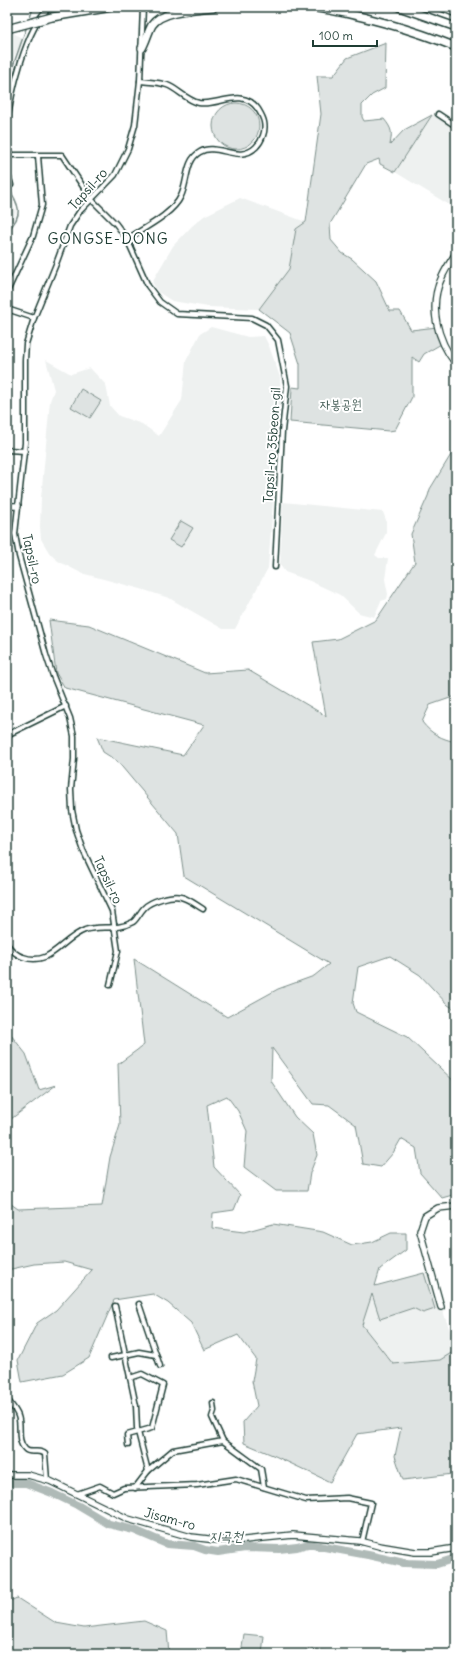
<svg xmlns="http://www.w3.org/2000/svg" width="463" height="1661" viewBox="0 0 463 1661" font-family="Delius,'Poor Story',sans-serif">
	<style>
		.built { fill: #eef1f0 }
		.green { fill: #dee3e2; stroke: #7e908b }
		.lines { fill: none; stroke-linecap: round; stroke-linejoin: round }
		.stream { stroke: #758883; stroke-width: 1.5 }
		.river { stroke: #afbab7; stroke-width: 8 }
		.street-casing { stroke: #1f3d34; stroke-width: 7 }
		.secondary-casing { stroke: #1f3d34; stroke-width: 8 }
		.highway-casing { stroke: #1f3d34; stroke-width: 10 }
		.street { stroke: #fff; stroke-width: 4 }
		.secondary { stroke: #fff; stroke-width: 5.5 }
		.highway { stroke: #fff; stroke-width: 7 }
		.highway-bridge-casing { stroke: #1f3d34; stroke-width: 10; stroke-linecap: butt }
		.highway-bridge { stroke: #fff; stroke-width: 7 }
		.labels { text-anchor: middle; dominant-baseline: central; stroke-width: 4; stroke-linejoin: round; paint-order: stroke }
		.street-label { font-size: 13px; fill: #1f3d34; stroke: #fff }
		.park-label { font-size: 13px; fill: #455e57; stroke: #fff }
		.water-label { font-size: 14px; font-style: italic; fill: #4a625b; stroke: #fff }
		.quarter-label { font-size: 15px; letter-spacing: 1px; fill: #1f3d34; stroke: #fff }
	</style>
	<rect width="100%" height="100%" fill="#fff"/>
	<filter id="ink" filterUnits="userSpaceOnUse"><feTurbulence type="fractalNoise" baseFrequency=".025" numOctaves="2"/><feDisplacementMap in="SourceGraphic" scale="8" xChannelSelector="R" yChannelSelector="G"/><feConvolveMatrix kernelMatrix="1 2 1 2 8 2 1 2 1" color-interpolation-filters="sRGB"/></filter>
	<g filter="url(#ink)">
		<g class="built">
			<polygon points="14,33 21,38 20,44 7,72 7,35"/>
			<polygon points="438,114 456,126 456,209 395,172 432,115"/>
			<polygon points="7,196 13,203 16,212 14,219 7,228"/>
			<polygon points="240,198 306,222 296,229 289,269 259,309 208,307 172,301 158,292 152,282 173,246 192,226 204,216"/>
			<polygon points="211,327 248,337 264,336 269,346 280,377 281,397 268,568 235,629 223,629 169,598 141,589 81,573 58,561 50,554 41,539 40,527 41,498 50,401 54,390 46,360 71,374 90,368 106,385 110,406 119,416 142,424 159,436 182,400 186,361 200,334"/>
			<polygon points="283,502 383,512 386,520 386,533 375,555 379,558 388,558 385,579 388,594 387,599 381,601 374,617 359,613 340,595 310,581 285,572 280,565"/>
			<polygon points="431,1271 441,1307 456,1346 456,1350 440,1360 392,1364 362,1325 375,1286"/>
		</g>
		<g class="green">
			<path d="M386,43L385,88L372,95L362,105V117L364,121L384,119C393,130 392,133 390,145L404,130L432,115L395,172L380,164L379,159L366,164L330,224L331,240L342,253L352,259L376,281L390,311H400L411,330L437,327L443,343L424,354L419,362L412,357V397L395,430L389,431L290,422L292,387L300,388V364L290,333L259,309L289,269L296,229L306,222L321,114L317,76H333L347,58Z"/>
			<circle cx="236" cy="126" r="23"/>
			<polygon points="81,389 101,401 90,418 71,407"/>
			<path d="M456,451V696L430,705L422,722C431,734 442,739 456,742V1010L448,1005L420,975L390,956L358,967L353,1003L356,1012L407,1037L456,1083V1194L442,1198L420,1173L416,1148L401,1139L393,1153L381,1167L363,1164L356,1125L329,1105L313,1104L272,1048L271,1081L295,1117L313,1134L317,1155L310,1173L307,1191H276L244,1167L247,1131L238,1111L227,1096L207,1105L214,1167L240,1195L234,1210L213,1213L212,1228L244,1232L273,1224L323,1232L352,1245L372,1242L391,1233H406V1250L380,1269L375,1286L424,1273L435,1309L423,1313L413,1308L380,1319L372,1294L362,1325L393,1364L440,1360L456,1350V1472L453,1474L403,1480L395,1456L401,1428L357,1434L330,1482L275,1456L244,1443L243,1422L257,1406L252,1381L256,1359L238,1335L204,1350L191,1323L168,1303L153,1294L114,1300L89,1358L63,1374L22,1382L18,1360L37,1323L56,1310L92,1270L64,1262L34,1264L7,1270V1201L18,1209L102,1206L110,1157L120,1125L118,1064L144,1045L134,959L227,1017L278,989L314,976L329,964L184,876L178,834L117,761L103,752L97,737L183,755L204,725L65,688L56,673L49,620L89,625L205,673L248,670L326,716L313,642L338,639L376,620L415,562L411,534L428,496L430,489L452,453Z"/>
			<polygon points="181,521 193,528 181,547 169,540"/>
			<polygon points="7,1030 26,1054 39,1090 56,1085 7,1122"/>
			<polygon points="17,1598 56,1623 84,1628 144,1621 167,1631 169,1654 7,1654 7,1602"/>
			<polygon points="244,1634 264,1636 262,1654 241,1654"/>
			<polygon points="310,1649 343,1654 298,1654"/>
		</g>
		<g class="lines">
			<g class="stream">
				<polyline points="29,21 32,11 35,7"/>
				<polyline points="7,77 13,66 27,26"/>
				<path d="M7,186C19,205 25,214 7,231"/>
			</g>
			<polyline class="river" points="7,1483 26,1483 52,1493 77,1505 109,1524 134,1530 167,1544 194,1546 205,1550 218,1552 245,1548 279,1549 297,1547 308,1544 368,1555 404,1563 437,1564 456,1558"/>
			<defs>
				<g id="street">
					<polyline points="438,114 456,126"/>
					<path d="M7,126C10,96 26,26 50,7"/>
					<polyline points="7,155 62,155 92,200 116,224 127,239 148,286 160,302 177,314 252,318 266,325 278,340 287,386 282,431 275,567"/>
					<polyline points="7,171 11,185"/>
					<path d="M127,239C144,228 173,214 181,196C188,182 185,160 200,152C217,142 239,164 256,147C262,141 266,131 264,122C263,117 261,114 258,109C242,87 219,106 199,103C186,100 178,89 167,85C159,82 148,82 140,81"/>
					<polyline points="7,292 33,236 42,205 38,156"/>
					<polyline points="7,309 34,318"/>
					<polyline points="7,450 25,451"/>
					<polyline points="7,735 66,706"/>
					<path d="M7,944C11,950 16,955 23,957C51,967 61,939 85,930C100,925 117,931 133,922C137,919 140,912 144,908C150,901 173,894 181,897C189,899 196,905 203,909"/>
					<polyline points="110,985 118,951 112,911 83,850 76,830 72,810 71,789 74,759 74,736 70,718 53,676 46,655 19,556 15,534 25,443 25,360 26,344 34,318 56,264 70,226 80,211 115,175 128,149 135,125 140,81 143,7"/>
					<polyline points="139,1304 160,1366"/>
					<polyline points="115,1306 136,1406 137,1428 148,1471"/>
					<polyline points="111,1358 139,1352 156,1355"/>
					<path d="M8,1400C11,1405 16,1410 18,1416C22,1426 16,1440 25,1449C30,1455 39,1448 45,1454L47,1480"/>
					<polyline points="213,1403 214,1411 212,1417 223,1441"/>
					<polyline points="128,1445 127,1435 152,1428 163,1385 142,1374 130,1378"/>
					<polyline points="135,1488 148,1471 173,1450 223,1441 261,1469 264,1487"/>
					<polyline points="77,1494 100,1486 113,1493 124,1488 197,1485 236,1479 306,1500 347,1498 371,1503 362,1542"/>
					<polyline points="7,1498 8,1492"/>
				</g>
				<g id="secondary">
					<path d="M456,253C451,261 446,268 442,277C428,306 437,340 456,364"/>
					<polyline points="7,506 18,506"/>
					<polyline points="441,1307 420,1231 425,1216 438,1208 456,1206"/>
					<polyline points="7,1475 28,1475 50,1481 128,1519 191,1537 217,1540 245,1540 293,1535 360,1541 379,1546 415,1552 431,1552 456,1548"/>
				</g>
				<g id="highway">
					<path d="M311,7C356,13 414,30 456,47"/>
					<polyline points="399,7 456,27"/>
					<polyline points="442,7 456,13"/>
					<path d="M142,48C146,41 148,32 152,25C162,10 197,9 214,7"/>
				</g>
			</defs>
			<use href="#street" class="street-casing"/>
			<use href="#secondary" class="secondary-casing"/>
			<use href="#highway" class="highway-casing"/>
			<use href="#street" class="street"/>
			<use href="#secondary" class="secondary"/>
			<use href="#highway" class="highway"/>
			<defs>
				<polyline id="highway-bridge" points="7,29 52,17 112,7"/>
			</defs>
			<use href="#highway-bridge" class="highway-bridge-casing"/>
			<use href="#highway-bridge" class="highway-bridge"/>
		</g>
	</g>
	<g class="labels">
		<g class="street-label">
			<text transform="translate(88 189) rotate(-48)">Tapsil-ro</text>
			<text transform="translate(272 445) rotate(-86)">Tapsil-ro 35beon-gil</text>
			<text transform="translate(32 559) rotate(78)">Tapsil-ro</text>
			<text transform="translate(108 880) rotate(65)">Tapsil-ro</text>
			<text transform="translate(170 1519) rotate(15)">Jisam-ro</text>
		</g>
		<g class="park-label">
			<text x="341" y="404">자봉공원</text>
		</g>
		<g class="water-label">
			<text x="226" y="1536">지곡천</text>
		</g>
		<g class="quarter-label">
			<text x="108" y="238">GONGSE-DONG</text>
		</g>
	</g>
	<rect width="463" height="1661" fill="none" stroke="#fff" stroke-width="24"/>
	<rect x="12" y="12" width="439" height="1637" fill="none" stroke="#1f3d34" stroke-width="1.5" filter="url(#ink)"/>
	<path d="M313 40v6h64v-6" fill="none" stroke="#1f3d34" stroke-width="2"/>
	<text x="319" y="40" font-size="12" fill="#1f3d34" stroke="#ffffff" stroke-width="3" paint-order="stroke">100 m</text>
</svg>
